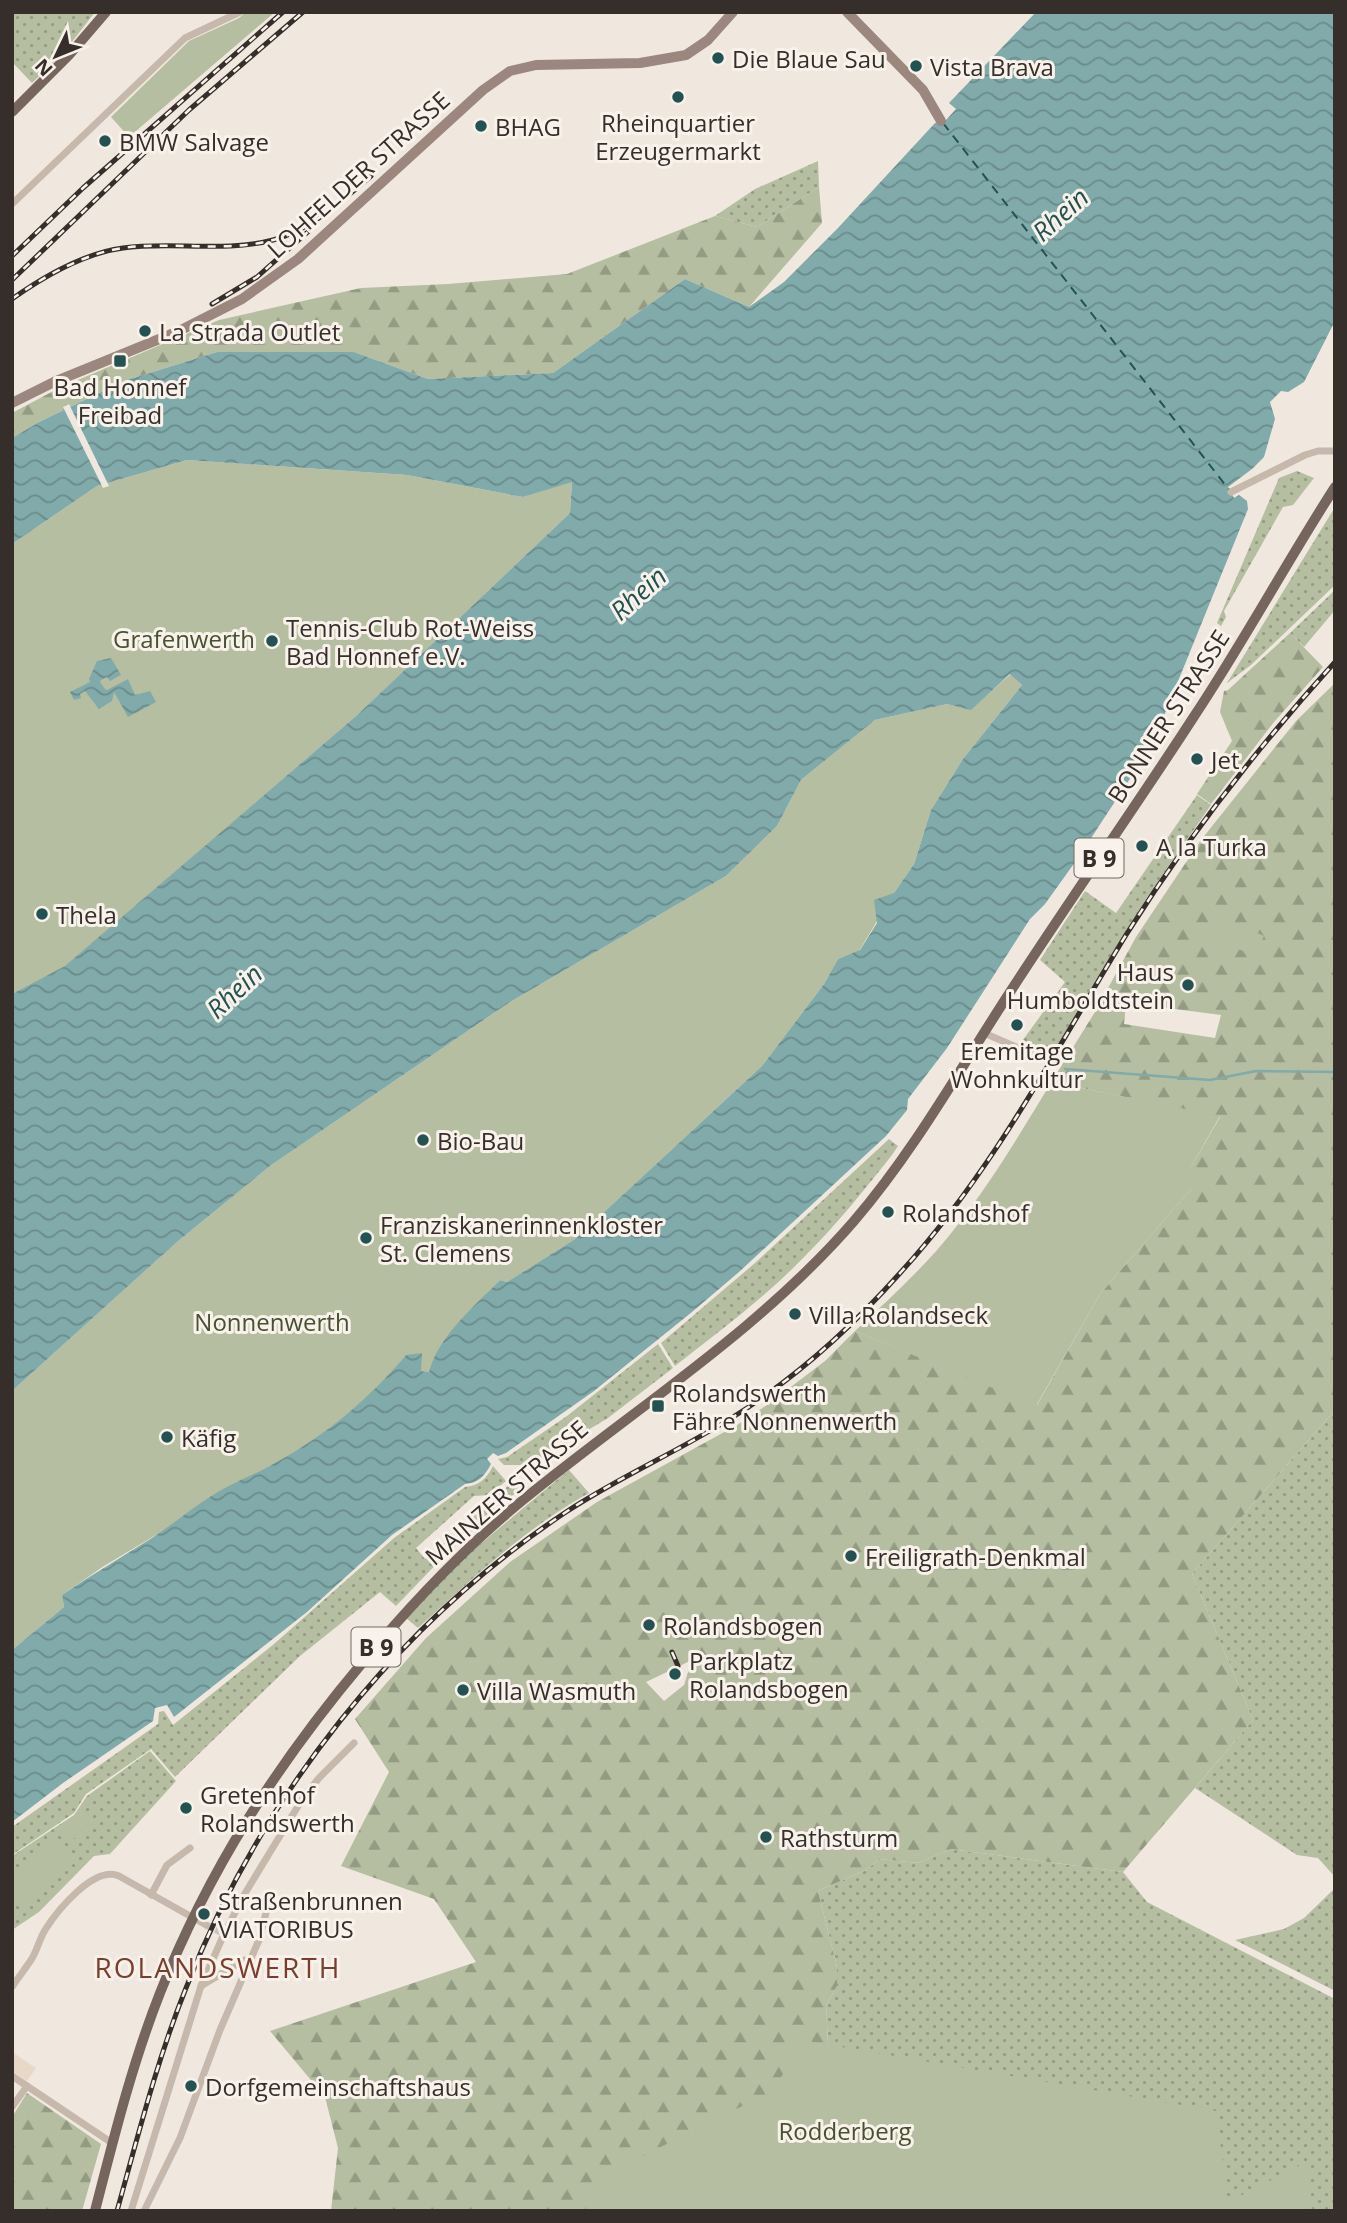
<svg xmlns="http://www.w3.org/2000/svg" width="1347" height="2223" viewBox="0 0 1347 2223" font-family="'Open Sans',sans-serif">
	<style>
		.grass { fill: url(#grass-dots) }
		.forest { fill: url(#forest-firs); fill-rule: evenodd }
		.green { fill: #b5bea0 }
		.plaza { fill: #e7d8c8 }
		.water { fill: url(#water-waves) }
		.pier { fill: #f0e8df }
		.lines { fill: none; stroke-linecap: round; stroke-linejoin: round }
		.stream { stroke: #81aaaa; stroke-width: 2.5 }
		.ferry { stroke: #245253; stroke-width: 2; stroke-dasharray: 9 7; stroke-linecap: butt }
		.street-tunnel { stroke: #cbc3bb; stroke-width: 7; stroke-dasharray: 7 3.5; stroke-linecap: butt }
		.street { stroke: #c7b8ac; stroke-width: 7 }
		.secondary { stroke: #9b877e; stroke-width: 10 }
		.primary { stroke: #76655d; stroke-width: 10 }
		.rail-casing { stroke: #362e2a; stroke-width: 5 }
		.rail { stroke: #f8f2eb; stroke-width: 2.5; stroke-dasharray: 8; stroke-linecap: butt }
		.poi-dot { fill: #245253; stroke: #f8f2eb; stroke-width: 2.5 }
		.labels { text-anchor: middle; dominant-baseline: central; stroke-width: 6; stroke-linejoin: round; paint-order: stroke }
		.shield { fill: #f8f2eb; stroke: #706964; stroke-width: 2 }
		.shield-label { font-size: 23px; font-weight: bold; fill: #362e2a }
		.poi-label { font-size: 24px; fill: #362e2a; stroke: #f8f2eb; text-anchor: start }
		.street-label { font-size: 24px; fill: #362e2a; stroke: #f8f2eb }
		.park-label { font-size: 24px; fill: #475230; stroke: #f8f2eb }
		.water-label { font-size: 26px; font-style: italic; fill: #245253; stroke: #f8f2eb }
		.quarter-label { font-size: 28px; letter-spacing: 2px; fill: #7d3d2c; stroke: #f8f2eb }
	</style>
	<defs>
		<pattern id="grass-dots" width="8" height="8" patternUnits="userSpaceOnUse" patternTransform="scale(1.75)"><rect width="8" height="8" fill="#b5bea0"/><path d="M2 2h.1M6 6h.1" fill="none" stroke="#949b83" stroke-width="1.8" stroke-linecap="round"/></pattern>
		<pattern id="forest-firs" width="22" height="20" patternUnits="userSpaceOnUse" patternTransform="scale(1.75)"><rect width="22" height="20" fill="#b5bea0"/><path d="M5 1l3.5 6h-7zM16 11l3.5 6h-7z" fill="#949b83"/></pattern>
		<pattern id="water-waves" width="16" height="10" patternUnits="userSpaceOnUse" patternTransform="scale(1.75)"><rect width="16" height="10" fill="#81aaaa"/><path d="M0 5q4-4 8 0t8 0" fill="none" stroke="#6a8b8b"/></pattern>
	</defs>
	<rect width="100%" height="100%" fill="#f0e8df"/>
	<g class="grass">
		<polygon points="12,12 95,12 65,51 32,83 12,62"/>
		<polygon points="818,161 819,187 757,227 715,216 755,189"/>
		<polygon points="1297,471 1314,478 1293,505 1283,507 1224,611 1226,617 1221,626 1217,623 1279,478"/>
		<polygon points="1335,507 1335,585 1251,665 1227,683"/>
		<polygon points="1335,590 1335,610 1304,647 1290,633"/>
		<polygon points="1197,795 1211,805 1148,896 1051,1056 1020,1044 1065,982 1040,960 1085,891 1116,913"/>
		<path d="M889,1139L898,1146L892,1155C865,1189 838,1223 807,1254C767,1296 720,1331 675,1366L661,1343L755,1263Z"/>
		<polygon points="658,1344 673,1368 608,1418 530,1465 504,1465 498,1459 507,1457 567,1416"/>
		<polygon points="1335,1410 1335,1877 1318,1858 1297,1855 1195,1788 1253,1720 1192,1574"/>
		<path d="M493,1466L506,1481L489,1495L474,1496L416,1548L425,1559L516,1479L522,1487L446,1554L396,1606L380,1592L300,1656L175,1777L151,1749L86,1794L74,1813L12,1855V1827L158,1724L159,1712L164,1711L173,1725L274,1644L394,1538L465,1487C479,1486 487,1478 493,1466Z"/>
		<path d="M569,1470L589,1493C524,1529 472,1579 418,1628L406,1618L455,1565Z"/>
		<polygon points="150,1751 176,1781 110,1854 94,1856 39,1912 12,1930 12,1856 74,1815 87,1796"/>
		<polygon points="951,1849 1123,1872 1147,1902 1335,1999 1335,2211 702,2211 828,2043 826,2005 837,1986 837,1967 818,1891 866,1870 879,1859 918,1863"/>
		<polygon points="1335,1888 1335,1991 1235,1940 1284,1929 1304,1918"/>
	</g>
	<g class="forest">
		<polygon points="819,187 822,223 749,307 685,279 553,373 428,379 354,352 217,352 124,381 39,422 12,438 12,413 59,388 219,320 361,288 448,284 567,274 715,216 757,227"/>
		<polygon points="1290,633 1323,667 1274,722 1211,804 1197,794 1232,741 1220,712 1224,691 1228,690"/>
		<path d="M1335,683V1410L1192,1574L1253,1720L1123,1872L951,1849L918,1863L879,1859L866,1870L818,1891L837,1967V1986L826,2005L828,2043L773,2121L598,2211H331L338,2148L325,2097L270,2031L476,1962L434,1899L341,1866L389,1772L355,1719L426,1638L510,1562L597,1502L737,1425L767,1405L825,1361L855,1331L1037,1405L1100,1294L1191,1189V1167L1220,1117L1082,1088L1057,1073L1095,1012L1136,937L1201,840L1296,721ZM1126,1005H1144L1221,1015L1215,1038L1124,1024ZM692,1660L684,1685L664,1701L646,1682Z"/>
		<polygon points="27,2093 101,2144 82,2211 12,2211 12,2117"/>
	</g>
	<g class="green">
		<polygon points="246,12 275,12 129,137 111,117 189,41 239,18"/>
		<polygon points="187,460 407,475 523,497 572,481 570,513 356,716 65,967 12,994 12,544 97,486"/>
		<polygon points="1011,674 1022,685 963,759 931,810 914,864 894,893 859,951 838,959 824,984 762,1066 575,1239 507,1282 500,1280 454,1328 429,1372 421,1371 406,1355 380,1386 352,1412 312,1442 104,1566 62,1595 64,1607 12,1650 12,1391 177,1242 270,1166 510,1002 726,876 777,826 801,780 875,720 947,704 971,709"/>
		<polygon points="1221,917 1264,936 1255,956 1212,938"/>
		<path d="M1057,1073L1082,1088L1220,1116L1191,1167V1189L1100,1294L1036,1406L855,1331C889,1299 927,1265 956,1227C994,1179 1025,1125 1057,1073Z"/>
		<polygon points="81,1813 90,1824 71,1841 61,1830"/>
		<polygon points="54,1835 77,1860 24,1907 12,1894 12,1873"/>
		<polygon points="801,2040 1216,2111 1228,2202 1308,2161 1312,2211 585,2211 599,2178 772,2091 787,2068"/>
	</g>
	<polygon class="plaza" points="12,2052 36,2068 27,2081 12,2071"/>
	<g class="water">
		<path d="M1036,12H1335V321L1304,382L1288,392L1281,391L1270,402L1275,419L1264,457L1252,469L1228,487L1234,498L1239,495L1247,501L1248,509L1157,733L1135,771L1078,858L1045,904L1030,919L947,1048L908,1099L907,1110L886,1136L739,1272L692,1312L594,1391L506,1453L498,1456L493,1453L487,1459L491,1464C485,1476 478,1483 465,1484L392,1535L307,1612L174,1717L167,1705L155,1708L153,1721L63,1783L12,1822V1650L64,1607L62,1595C91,1575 122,1557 152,1538C173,1524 192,1508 213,1495C233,1482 255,1475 275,1463C326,1435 368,1400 406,1355L422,1353L421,1371L429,1372C439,1335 474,1307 500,1280L507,1282L575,1239L762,1066L824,984L838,959L860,950L877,923L874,900L894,893L914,864L931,810L963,759L1022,685L1010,674L971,710L947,704L875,720L801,780L777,826L726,876L510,1002L270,1166L177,1242L12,1391V994L65,966L356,716L570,513L572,482L523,497L407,475L187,460L97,486L12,544V438L39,422L124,381L217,352H354L428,379L553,373L685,279L749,307L784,282L838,228L935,123L946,120L956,109L949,103Z"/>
		<polygon points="111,658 121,675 110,681 107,677 101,680 100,682 105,689 107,690 128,679 135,695 150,691 156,702 128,717 114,692 112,701 99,709 85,691 80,694 81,698 74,700 70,692 90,682 89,679 97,661"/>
	</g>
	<polygon class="pier" points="69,404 109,486 103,488 63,407"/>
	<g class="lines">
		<polyline class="stream" points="1065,1069 1210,1080 1256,1071 1335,1072"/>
		<polyline class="ferry" points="943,123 1230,491"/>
		<polyline class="street-tunnel" points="206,1925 221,1932"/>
		<g class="street">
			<polyline points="12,204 185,38 240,12"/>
			<polyline points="1231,492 1305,455 1318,451 1335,451"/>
			<polyline points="984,1033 1046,1060"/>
			<polyline points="151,1895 167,1865 190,1848"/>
			<polyline points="201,1986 244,1960 250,1961"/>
			<path d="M12,1987C18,1978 25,1969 31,1960C37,1951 39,1940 45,1930C57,1911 94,1865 119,1876L206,1925"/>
			<polyline points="12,2076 112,2143"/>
			<polyline points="12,2107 27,2086"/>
			<polyline points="131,2211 201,1986 224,1934 244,1895 303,1798 319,1778 354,1743"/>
			<polyline points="144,2211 180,2138 220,2030 259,1940 266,1913"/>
		</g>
		<g class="secondary">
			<polyline points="847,12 923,90 941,121"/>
			<polyline points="12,403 54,382 179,331 242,299 298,259 483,90 510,71 536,65 640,63 686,55 708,40 733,12"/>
		</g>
		<g class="primary">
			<polyline points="12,112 69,55 106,12"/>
			<path d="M95,2211C114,2137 132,2064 160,1993C209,1869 278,1763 363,1662C412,1603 463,1549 523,1500C634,1409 759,1331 854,1221C915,1150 961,1067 1012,989C1071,898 1134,809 1193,718C1243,643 1286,563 1335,487"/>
		</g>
		<defs>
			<g id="rail">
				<polyline points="12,256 83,188 283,12"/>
				<polyline points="12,280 189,110 303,12"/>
				<path d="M12,299C43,277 85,253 123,248C172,241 224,253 273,240C311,230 341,201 371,176"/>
				<polyline points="212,304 257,277 310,230"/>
				<polyline points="672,1652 678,1666"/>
				<path d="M117,2211C138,2136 157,2060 186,1988C260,1798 396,1625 566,1512C619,1477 679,1451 733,1417C796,1378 852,1327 901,1272C993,1171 1055,1051 1126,935C1187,838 1258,747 1335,662"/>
			</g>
		</defs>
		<use href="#rail" class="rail-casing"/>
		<use href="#rail" class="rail"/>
	</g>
	<g class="poi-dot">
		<circle cx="718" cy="58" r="7"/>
		<circle cx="916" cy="66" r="7"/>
		<circle cx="678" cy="97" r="7"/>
		<circle cx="481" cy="126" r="7"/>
		<circle cx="105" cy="141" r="7"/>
		<circle cx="145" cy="331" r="7"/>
		<rect x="113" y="354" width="14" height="14" rx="3.5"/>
		<circle cx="272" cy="641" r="7"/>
		<circle cx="1197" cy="759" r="7"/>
		<circle cx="1142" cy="846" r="7"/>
		<circle cx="42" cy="914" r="7"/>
		<circle cx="1188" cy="985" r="7"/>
		<circle cx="1017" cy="1025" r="7"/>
		<circle cx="423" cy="1140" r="7"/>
		<circle cx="888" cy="1212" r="7"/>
		<circle cx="366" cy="1238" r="7"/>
		<circle cx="795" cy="1314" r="7"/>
		<rect x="651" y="1399" width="14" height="14" rx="3.5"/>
		<circle cx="167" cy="1437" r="7"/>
		<circle cx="851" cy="1556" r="7"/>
		<circle cx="649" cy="1625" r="7"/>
		<circle cx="675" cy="1674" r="7"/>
		<circle cx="463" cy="1690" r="7"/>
		<circle cx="186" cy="1808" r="7"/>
		<circle cx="766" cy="1837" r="7"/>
		<circle cx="204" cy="1914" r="7"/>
		<circle cx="191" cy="2086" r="7"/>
	</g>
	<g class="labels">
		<g class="shield">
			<rect x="1074.5" y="838.5" width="49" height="39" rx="5"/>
			<rect x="351.5" y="1627.5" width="49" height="39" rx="5"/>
		</g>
		<g class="shield-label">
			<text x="1099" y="858">B 9</text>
			<text x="376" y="1647">B 9</text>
		</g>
		<g class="poi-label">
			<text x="732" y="58">Die Blaue Sau</text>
			<text x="930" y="66">Vista Brava</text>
			<text x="678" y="122" text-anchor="middle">Rheinquartier<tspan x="678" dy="28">Erzeugermarkt</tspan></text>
			<text x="495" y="126">BHAG</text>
			<text x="119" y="141">BMW Salvage</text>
			<text x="159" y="331">La Strada Outlet</text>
			<text x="120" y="386" text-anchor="middle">Bad Honnef<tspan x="120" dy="28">Freibad</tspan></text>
			<text x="286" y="627">Tennis-Club Rot-Weiss<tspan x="286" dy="28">Bad Honnef e.V.</tspan></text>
			<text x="1211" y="759">Jet</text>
			<text x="1156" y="846">A la Turka</text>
			<text x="56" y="914">Thela</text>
			<text x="1174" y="971" text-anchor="end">Haus<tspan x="1174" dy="28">Humboldtstein</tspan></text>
			<text x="1017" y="1050" text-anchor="middle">Eremitage<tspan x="1017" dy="28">Wohnkultur</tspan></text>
			<text x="437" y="1140">Bio-Bau</text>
			<text x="902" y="1212">Rolandshof</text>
			<text x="380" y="1224">Franziskanerinnenkloster<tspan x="380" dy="28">St. Clemens</tspan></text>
			<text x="809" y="1314">Villa Rolandseck</text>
			<text x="672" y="1392">Rolandswerth<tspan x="672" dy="28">Fähre Nonnenwerth</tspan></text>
			<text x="181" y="1437">Käfig</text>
			<text x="865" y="1556">Freiligrath-Denkmal</text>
			<text x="663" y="1625">Rolandsbogen</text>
			<text x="689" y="1660">Parkplatz<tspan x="689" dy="28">Rolandsbogen</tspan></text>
			<text x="477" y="1690">Villa Wasmuth</text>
			<text x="200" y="1794">Gretenhof<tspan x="200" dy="28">Rolandswerth</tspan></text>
			<text x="780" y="1837">Rathsturm</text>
			<text x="218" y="1900">Straßenbrunnen<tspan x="218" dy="28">VIATORIBUS</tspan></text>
			<text x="205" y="2086">Dorfgemeinschaftshaus</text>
		</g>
		<g class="street-label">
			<text transform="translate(358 174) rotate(-42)">LOHFELDER STRASSE</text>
			<text transform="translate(1168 716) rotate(-57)">BONNER STRASSE</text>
			<text transform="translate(506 1492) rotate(-41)">MAINZER STRASSE</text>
		</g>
		<g class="park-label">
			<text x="184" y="638">Grafenwerth</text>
			<text x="272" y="1321">Nonnenwerth</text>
			<text x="845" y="2130">Rodderberg</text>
		</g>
		<g class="water-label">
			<text transform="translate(1060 214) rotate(-42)">Rhein</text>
			<text transform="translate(638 593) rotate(-42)">Rhein</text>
			<text transform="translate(234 991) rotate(-43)">Rhein</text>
		</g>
		<g class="quarter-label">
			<text x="218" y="1967">ROLANDSWERTH</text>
		</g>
	</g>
	<rect width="1347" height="2223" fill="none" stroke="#362e2a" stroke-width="28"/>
	<g transform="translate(56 56) rotate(227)" stroke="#f8f2eb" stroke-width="5" paint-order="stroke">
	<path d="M0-5L12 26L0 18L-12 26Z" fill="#362e2a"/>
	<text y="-10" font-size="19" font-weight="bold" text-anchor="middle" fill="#362e2a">N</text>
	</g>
</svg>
